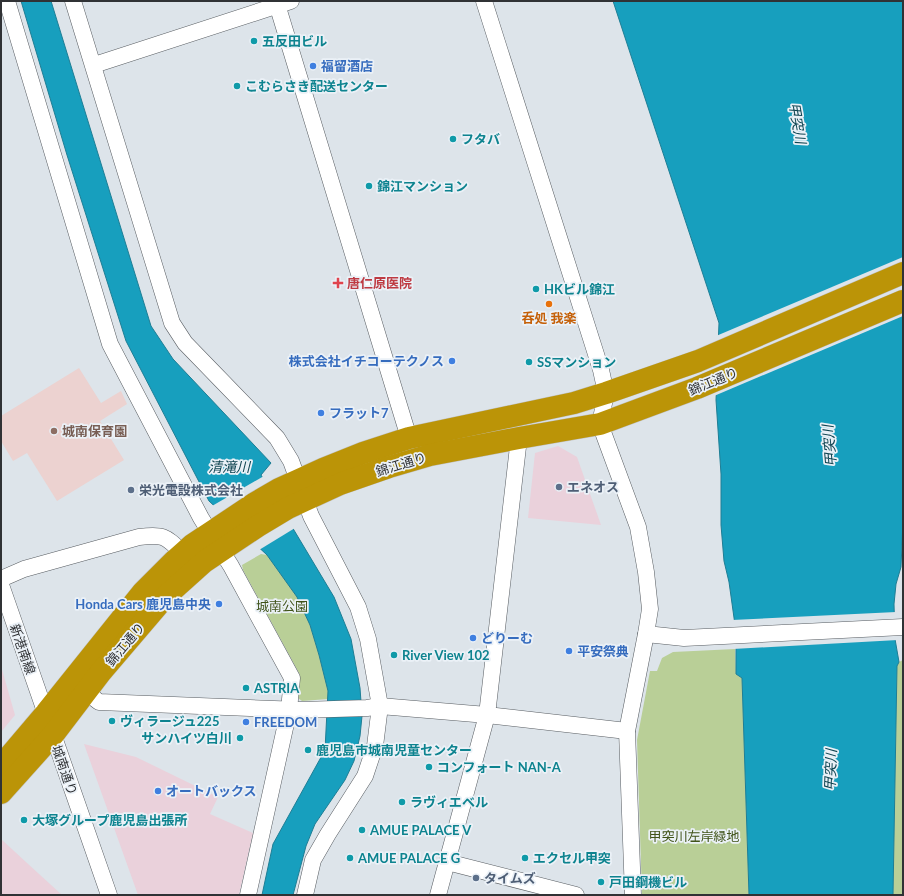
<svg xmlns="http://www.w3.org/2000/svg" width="904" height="896" viewBox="0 0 904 896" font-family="Lato,'Noto Sans JP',sans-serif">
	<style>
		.commercial { fill: #ead1db }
		.education { fill: #ecd2d0 }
		.green { fill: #b9cf97 }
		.water { fill: #179fbe; stroke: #1e7e95 }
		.pier { fill: #dde4ea }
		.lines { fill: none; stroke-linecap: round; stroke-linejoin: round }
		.minor-casing { stroke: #585d62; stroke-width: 17 }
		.highway-casing { stroke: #c1c2c2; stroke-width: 23 }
		.minor { stroke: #fff; stroke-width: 16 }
		.highway { stroke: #bb9407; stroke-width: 22 }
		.culture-dot { fill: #0f9aa8; stroke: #ebf1f7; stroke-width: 1.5 }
		.shop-dot { fill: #3f7fe0; stroke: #ebf1f7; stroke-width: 1.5 }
		.health-dot { fill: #e0444e; stroke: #ebf1f7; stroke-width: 1.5 }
		.food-dot { fill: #e8710a; stroke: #ebf1f7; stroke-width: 1.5 }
		.education-dot { fill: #8d6e63; stroke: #ebf1f7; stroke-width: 1.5 }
		.service-dot { fill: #5c6f8a; stroke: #ebf1f7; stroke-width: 1.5 }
		.labels { text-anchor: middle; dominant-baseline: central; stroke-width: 3.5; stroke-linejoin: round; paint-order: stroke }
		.culture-label { font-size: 13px; font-weight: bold; fill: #0d838f; stroke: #ebf1f7; text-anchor: start }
		.shop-label { font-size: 13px; font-weight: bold; fill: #366cbe; stroke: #ebf1f7; text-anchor: start }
		.health-label { font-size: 13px; font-weight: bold; fill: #be3a42; stroke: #ebf1f7; text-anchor: start }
		.food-label { font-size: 13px; font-weight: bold; fill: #c56008; stroke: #ebf1f7 }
		.street-label { font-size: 13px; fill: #303235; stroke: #ebf1f7 }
		.education-label { font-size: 13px; font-weight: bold; fill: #785e54; stroke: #ebf1f7; text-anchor: start }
		.service-label { font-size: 13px; font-weight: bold; fill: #4e5e75; stroke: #ebf1f7; text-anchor: start }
		.park-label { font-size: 13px; fill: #405319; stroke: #ebf1f7 }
		.water-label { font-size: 14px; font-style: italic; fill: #104552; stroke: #ebf1f7 }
	</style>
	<rect width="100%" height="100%" fill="#dde4ea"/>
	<g class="commercial">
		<polygon points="558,446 577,457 601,525 528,518 535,453"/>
		<polygon points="1,666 15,715 1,732"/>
		<polygon points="84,744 136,757 218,797 210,814 253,833 239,895 138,895"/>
		<polygon points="1,839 27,863 62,895 1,895"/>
	</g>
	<polygon class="education" points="79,368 101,403 121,391 127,404 100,421 124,460 57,501 27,453 13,461 1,441 1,416"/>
	<g class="green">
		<polygon points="261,554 267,555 297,597 310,625 319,655 328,691 328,699 302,701 298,698 300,675 243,570 242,565"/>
		<polygon points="735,649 736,674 742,678 749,895 642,895 637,740 650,671 657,671 662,658 673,652"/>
		<polygon points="903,660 903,895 893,895 897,666 899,662"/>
	</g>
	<g class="water">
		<polygon points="21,1 51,1 151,326 173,359 271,463 261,475 334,597 351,639 360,688 362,716 360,736 354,761 345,780 315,824 306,846 293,895 262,895 273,844 325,750 328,691 319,655 310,625 297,597 267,555 209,501 126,341 67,155"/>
		<polygon points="613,1 903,1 903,521 901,567 896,584 894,604 895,639 899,662 897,666 893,895 749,895 742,678 736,674 736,632 729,582 724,561 721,525 721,474 716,400 719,323"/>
	</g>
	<g class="pier">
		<polygon points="903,257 903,316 714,396 716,336"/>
		<polygon points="264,476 295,528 259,550 212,506"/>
		<polygon points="896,612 898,640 733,649 734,633 732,620"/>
	</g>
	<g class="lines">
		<defs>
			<g id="minor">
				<polyline points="7,1 110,344 201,518 231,566 292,678 289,710 248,895"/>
				<polyline points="73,1 172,323 185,343 277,438 291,461 311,516 358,607 368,639 380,706 375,746 365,776 328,834 313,860 305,895"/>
				<polyline points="276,1 409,438"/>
				<polyline points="484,1 601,370 606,393 600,424 638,527 646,572 650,609 646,634 627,731 633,895"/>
				<polyline points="94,65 291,1"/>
				<path d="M1,579L24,569L139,537C164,534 165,536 183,553"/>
				<polyline points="1,585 109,895"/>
				<polyline points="646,634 684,638 903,627"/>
				<polyline points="86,692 99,702 301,710 367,708 380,706 487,715 627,731"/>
				<polyline points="447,862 576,895"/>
				<polyline points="438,895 487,715 519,438"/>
			</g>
			<g id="highway">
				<polyline points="1,766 46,713 143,592 174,561 192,545 255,503 279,489 323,469 363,453 409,438 574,403 606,393 698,361 903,273"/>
				<polyline points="1,793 53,735 101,672 165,597 204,562 258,526 288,508 340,484 389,467 430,455 519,438 600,424 697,388 903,301"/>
			</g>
		</defs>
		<use href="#minor" class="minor-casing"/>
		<use href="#highway" class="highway-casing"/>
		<use href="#minor" class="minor"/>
		<use href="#highway" class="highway"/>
	</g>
	<g class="culture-dot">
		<circle cx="254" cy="41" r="4"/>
		<circle cx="237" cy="86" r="4"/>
		<circle cx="453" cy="139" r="4"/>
		<circle cx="369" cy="186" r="4"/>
		<circle cx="536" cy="289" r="4"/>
		<circle cx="529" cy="362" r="4"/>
		<circle cx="394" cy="655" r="4"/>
		<circle cx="246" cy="688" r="4"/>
		<circle cx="112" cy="721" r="4"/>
		<circle cx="240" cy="738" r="4"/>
		<circle cx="308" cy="750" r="4"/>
		<circle cx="429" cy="767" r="4"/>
		<circle cx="402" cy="802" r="4"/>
		<circle cx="24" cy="820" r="4"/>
		<circle cx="362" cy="830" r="4"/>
		<circle cx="350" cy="858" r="4"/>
		<circle cx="525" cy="858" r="4"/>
		<circle cx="601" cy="882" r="4"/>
	</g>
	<g class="shop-dot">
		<circle cx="313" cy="66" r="4"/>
		<circle cx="452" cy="361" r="4"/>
		<circle cx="321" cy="413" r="4"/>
		<circle cx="219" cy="604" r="4"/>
		<circle cx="473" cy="638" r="4"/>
		<circle cx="569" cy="651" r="4"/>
		<circle cx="246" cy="722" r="4"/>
		<circle cx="158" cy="791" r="4"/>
	</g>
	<path class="health-dot" d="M336 277h4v4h4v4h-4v4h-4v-4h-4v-4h4z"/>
	<circle class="food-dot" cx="549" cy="304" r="4"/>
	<circle class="education-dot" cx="54" cy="431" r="4"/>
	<g class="service-dot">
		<circle cx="559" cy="487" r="4"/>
		<circle cx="131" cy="490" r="4"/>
		<circle cx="476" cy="878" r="4"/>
	</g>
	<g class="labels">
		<g class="culture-label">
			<text x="262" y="41">五反田ビル</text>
			<text x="245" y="86">こむらさき配送センター</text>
			<text x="461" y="139">フタバ</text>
			<text x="377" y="186">錦江マンション</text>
			<text x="544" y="289">HKビル錦江</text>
			<text x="537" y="362">SSマンション</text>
			<text x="402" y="655">River View 102</text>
			<text x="254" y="688">ASTRIA</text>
			<text x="120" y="721">ヴィラージュ225</text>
			<text x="232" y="738" text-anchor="end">サンハイツ白川</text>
			<text x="316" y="750">鹿児島市城南児童センター</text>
			<text x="437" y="767">コンフォート NAN-A</text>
			<text x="410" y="802">ラヴィエベル</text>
			<text x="32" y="820">大塚グループ鹿児島出張所</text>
			<text x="370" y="830">AMUE PALACE V</text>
			<text x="358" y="858">AMUE PALACE G</text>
			<text x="533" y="858">エクセル甲突</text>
			<text x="609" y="882">戸田鋼機ビル</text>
		</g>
		<g class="shop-label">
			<text x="321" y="66">福留酒店</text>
			<text x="444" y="361" text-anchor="end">株式会社イチコーテクノス</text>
			<text x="329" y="413">フラット7</text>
			<text x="211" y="604" text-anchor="end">Honda Cars 鹿児島中央</text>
			<text x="481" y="638">どりーむ</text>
			<text x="577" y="651">平安祭典</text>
			<text x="254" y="722">FREEDOM</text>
			<text x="166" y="791">オートバックス</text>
		</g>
		<g class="health-label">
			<text x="347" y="283">唐仁原医院</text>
		</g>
		<g class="food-label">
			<text x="549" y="318">呑処 我楽</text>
		</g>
		<g class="street-label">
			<text transform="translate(713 381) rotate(-22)">錦江通り</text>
			<text transform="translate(401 464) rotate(-17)">錦江通り</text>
			<text transform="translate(125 644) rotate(-50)">錦江通り</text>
			<text transform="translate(23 649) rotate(71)">新港南線</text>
			<text transform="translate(65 770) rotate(71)">城南通り</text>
		</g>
		<g class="education-label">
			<text x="62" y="431">城南保育園</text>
		</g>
		<g class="service-label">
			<text x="567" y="487">エネオス</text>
			<text x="139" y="490">栄光電設株式会社</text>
			<text x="484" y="878">タイムズ</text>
		</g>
		<g class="park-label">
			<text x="282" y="606">城南公園</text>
			<text x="694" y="836">甲突川左岸緑地</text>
		</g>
		<g class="water-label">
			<text transform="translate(798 123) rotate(80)">甲突川</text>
			<text transform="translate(829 446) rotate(-95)">甲突川</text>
			<text x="229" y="466">清滝川</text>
			<text transform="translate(830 770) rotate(-88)">甲突川</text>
		</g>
	</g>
	<rect width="904" height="896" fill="none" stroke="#303235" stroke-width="4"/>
</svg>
